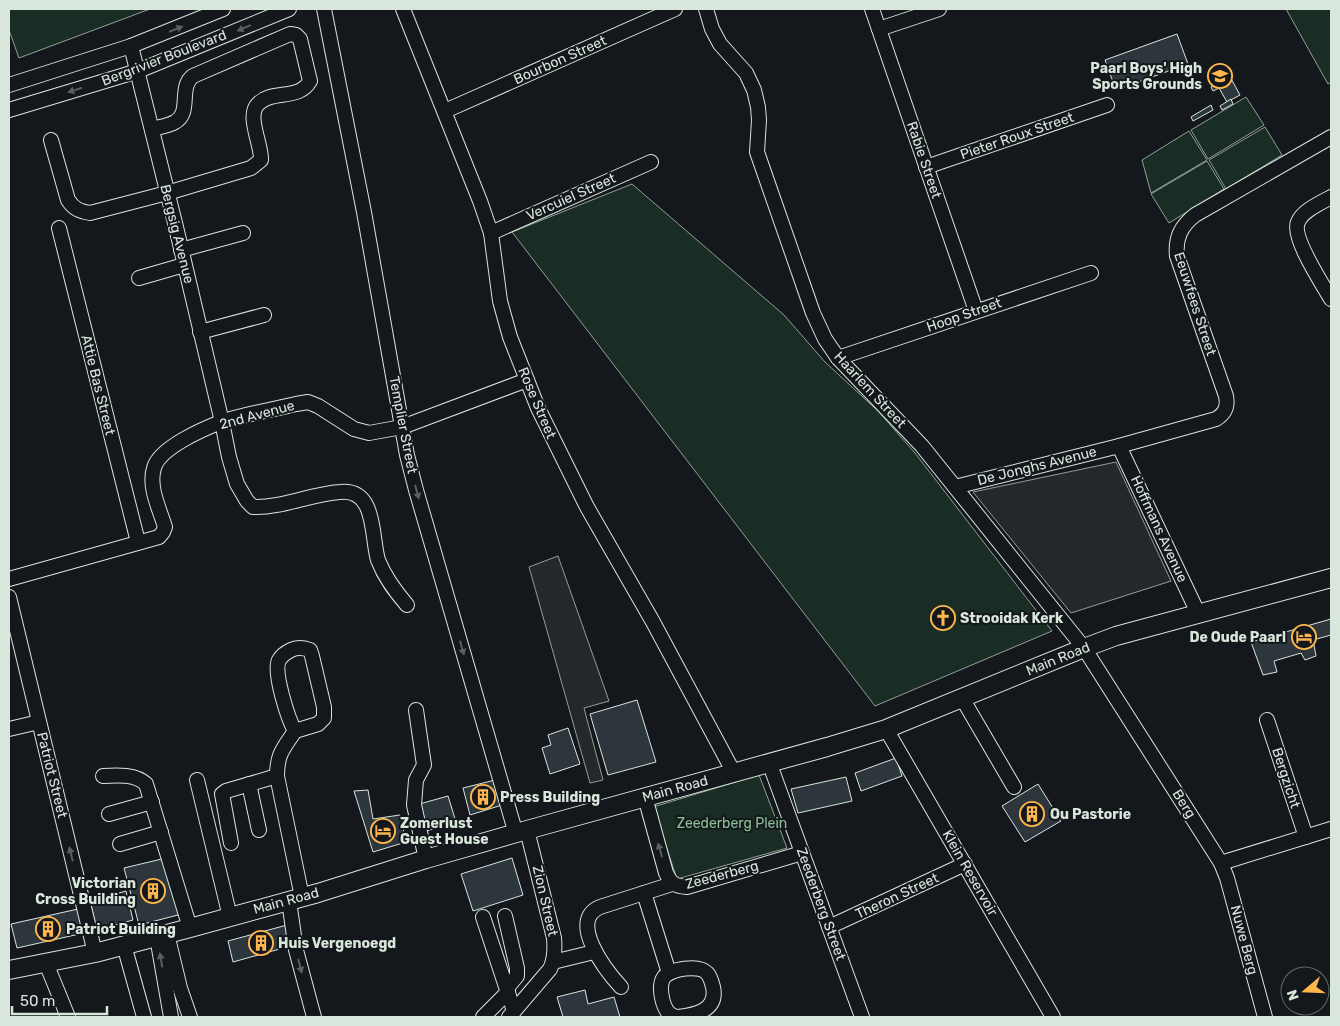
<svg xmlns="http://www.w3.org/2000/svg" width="1340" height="1026" viewBox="0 0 1340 1026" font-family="Rubik,sans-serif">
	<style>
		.green { fill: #1a2d24; stroke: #939e99 }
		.parking { fill: #24282b; stroke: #939e99 }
		.building { fill: #2c363c; stroke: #d8e6dc }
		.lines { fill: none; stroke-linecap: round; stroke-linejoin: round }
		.minor-casing { stroke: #d8e6dc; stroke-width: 16 }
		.major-casing { stroke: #d8e6dc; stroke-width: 20 }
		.minor { stroke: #14181c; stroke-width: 14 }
		.major { stroke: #14181c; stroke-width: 18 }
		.oneway { fill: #59605f }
		.labels { text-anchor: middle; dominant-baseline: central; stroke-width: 4; stroke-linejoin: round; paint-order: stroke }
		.street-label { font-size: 14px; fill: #d8e6dc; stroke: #14181c }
		.poi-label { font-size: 14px; font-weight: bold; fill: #d8e6dc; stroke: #14181c; text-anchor: start }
		.park-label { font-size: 14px; fill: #8ac095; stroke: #14181c }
	</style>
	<rect width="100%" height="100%" fill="#14181c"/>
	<g class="green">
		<polygon points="9,9 150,9 19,58 9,30"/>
		<polygon points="1286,9 1331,9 1331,82 1328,84"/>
		<polygon points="1246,97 1264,125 1208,159 1191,130"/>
		<polygon points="1265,127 1282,155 1226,189 1209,160"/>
		<polygon points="1189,131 1207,160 1151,193 1142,160"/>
		<polygon points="1207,161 1224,189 1169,223 1151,194"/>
		<polygon points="632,184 784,315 825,362 878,411 915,453 1052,631 875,706 512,232"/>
		<polygon points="759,775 787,848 677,879 653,807"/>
	</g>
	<g class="parking">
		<polygon points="1116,462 1171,581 1071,613 973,492"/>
		<polygon points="558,556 609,701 584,708 603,780 590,783 529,567"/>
	</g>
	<g class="building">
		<polygon points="1177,34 1188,64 1116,90 1105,60"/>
		<polygon points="1229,75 1240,95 1227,102 1219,88 1213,91 1211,87 1217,84 1216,82"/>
		<polygon points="1231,99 1233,104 1222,110 1220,106"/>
		<polygon points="1211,105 1213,110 1193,121 1191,117"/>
		<polygon points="1331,619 1331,635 1313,640 1316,656 1305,660 1301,653 1274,661 1277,672 1263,675 1251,642"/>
		<polygon points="637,700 656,762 608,775 590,714"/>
		<polygon points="568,728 580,764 550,774 542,748 551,745 548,735"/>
		<polygon points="896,758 902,776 861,791 855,773"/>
		<polygon points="846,777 852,801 798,813 791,789"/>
		<polygon points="495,780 502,805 470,815 463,788"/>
		<polygon points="1038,784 1061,821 1025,842 1002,806"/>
		<polygon points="368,790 373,819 400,815 406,842 373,852 354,791"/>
		<polygon points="448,796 456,822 423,832 416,805"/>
		<polygon points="166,858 182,914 139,925 124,868"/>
		<polygon points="512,858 523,895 473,911 461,874"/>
		<polygon points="126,891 133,920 97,930 90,901"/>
		<polygon points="78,909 84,933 17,948 11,924"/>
		<polygon points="287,925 294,945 233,962 228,941"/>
		<polygon points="585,990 588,1004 614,997 620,1017 563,1017 557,997"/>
	</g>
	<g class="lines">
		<defs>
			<g id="minor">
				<polyline points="324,9 364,212 407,455 416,490 516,834"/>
				<polyline points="403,9 480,201 491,233 500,301 510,337 538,408 587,507 653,622 734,773"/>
				<polyline points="706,9 712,29 720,44 746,73 754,90 758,107 759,120 757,152 813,313 825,339 838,358 922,446 1084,648 1221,863 1331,829"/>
				<polyline points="872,9 976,311"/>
				<polyline points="879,29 939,9"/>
				<path d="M131,46L176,227L222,422L229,457L237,484L247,501L253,507C283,508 310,494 340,492C377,488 371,537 378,560C385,578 395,591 407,605"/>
				<polyline points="9,85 131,46 223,9"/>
				<polyline points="9,110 138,71 289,9"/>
				<polyline points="445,111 675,9"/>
				<path d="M51,140L68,200C74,209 79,211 90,213L167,193L251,168L261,160C262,145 246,116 258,104C272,89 299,101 310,81L300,39L296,35L290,34L193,76C178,87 192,113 175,122C168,126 159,127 152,129"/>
				<polyline points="926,167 1107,105"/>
				<path d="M1331,197C1321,203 1303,210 1298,222C1291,237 1323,285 1331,299"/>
				<polyline points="59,228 138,542"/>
				<polyline points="491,233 651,162"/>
				<polyline points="181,250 243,233"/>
				<polyline points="139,278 184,265"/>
				<polyline points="200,332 264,315"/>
				<polyline points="838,358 1091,273"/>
				<polyline points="1119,446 1198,613"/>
				<path d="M955,487L1119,446L1216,419C1226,413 1228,406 1226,396L1177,256C1175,238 1181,226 1195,215L1331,137"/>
				<path d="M9,579L159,537L163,532L165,527C160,510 148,487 154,468C159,448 203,429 221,422C245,414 271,410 296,404L308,402L318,406L354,429L369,433L402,427L527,380"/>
				<polyline points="9,597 95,953"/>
				<polyline points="962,698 1014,787"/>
				<polyline points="416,710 424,765 416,780 414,805 426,859"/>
				<polyline points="1267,720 1306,837"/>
				<polyline points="9,729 39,722"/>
				<polyline points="886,729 1053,1017"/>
				<path d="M295,731C288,719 273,672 279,660C282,655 287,652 291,650C297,647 304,648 310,650L312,656L324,707V718L318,724L295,731C283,749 277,754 277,776L302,897"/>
				<polyline points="769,762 862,1017"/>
				<path d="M103,776C117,775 136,774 146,784L190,928"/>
				<polyline points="197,780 230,917"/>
				<polyline points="249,784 259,830"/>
				<path d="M645,797L666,873C671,884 675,886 687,887L802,853"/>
				<polyline points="109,814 152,802"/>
				<polyline points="231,843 222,794 226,791 277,776"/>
				<polyline points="120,844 161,832"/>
				<polyline points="1221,863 1227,878 1265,1017"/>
				<polyline points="644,893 669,973"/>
				<polyline points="289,901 296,950 314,1017"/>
				<polyline points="505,916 517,968 517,976 507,988"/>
				<polyline points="483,917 514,1011"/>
				<polyline points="829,927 965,864"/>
				<polyline points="167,934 180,988 190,1017"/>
				<polyline points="157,937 171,1017"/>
				<polyline points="124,945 144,1017"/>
				<polyline points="553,962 594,952"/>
				<polyline points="46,963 68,1017"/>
				<path d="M621,987C607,972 567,921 600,907L672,884"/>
				<polyline points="483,1017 508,992"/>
				<path d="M509,1017L550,969C555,959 555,949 554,938L527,830"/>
				<path d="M676,1017C673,1016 669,1014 667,1011C662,1003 658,985 664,977C670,969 699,964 707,973C710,976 712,983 713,987C718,1010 696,1015 678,1017"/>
			</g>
			<polyline id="major" points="9,970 95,953 190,928 318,893 426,859 527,830 827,747 886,729 1084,648 1116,636 1331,578"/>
		</defs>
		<use href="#minor" class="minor-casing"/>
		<use href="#major" class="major-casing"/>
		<use href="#minor" class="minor"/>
		<use href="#major" class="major"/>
	</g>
	<defs><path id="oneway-solid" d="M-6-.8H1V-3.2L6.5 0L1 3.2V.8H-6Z" transform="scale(1.25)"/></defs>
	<g class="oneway">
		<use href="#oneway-solid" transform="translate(244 28) rotate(157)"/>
		<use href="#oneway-solid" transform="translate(176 29) rotate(-22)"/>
		<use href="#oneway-solid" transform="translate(75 90) rotate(163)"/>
		<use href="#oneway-solid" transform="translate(417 492) rotate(75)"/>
		<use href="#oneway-solid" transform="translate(462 648) rotate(74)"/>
		<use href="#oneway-solid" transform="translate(660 850) rotate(-106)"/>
		<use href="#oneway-solid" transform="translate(71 854) rotate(-104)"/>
		<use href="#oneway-solid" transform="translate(161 960) rotate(-100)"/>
		<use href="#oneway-solid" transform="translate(300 966) rotate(76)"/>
	</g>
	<defs>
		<symbol id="school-ring" viewBox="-11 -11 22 22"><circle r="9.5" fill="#14181c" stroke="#ffb74d" stroke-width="1.5"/><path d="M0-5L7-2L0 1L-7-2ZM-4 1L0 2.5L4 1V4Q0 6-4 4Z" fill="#ffb74d"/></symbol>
		<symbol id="church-ring" viewBox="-11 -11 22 22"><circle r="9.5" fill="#14181c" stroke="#ffb74d" stroke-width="1.5"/><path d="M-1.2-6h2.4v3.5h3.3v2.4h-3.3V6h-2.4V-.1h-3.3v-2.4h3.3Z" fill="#ffb74d"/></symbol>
		<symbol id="hotel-ring" viewBox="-11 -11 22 22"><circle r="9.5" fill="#14181c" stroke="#ffb74d" stroke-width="1.5"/><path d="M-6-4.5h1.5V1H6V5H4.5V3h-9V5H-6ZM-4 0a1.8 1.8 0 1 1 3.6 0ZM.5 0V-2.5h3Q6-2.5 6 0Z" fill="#ffb74d"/></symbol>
		<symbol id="building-ring" viewBox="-11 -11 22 22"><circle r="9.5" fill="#14181c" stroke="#ffb74d" stroke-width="1.5"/><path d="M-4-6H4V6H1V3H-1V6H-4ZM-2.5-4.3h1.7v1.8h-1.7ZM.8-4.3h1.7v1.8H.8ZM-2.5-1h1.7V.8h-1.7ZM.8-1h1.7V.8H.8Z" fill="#ffb74d"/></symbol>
	</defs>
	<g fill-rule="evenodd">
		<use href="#school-ring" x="1206" y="62" width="28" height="28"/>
		<use href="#church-ring" x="929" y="604" width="28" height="28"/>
		<use href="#hotel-ring" x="1290" y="623" width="28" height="28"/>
		<use href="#building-ring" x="469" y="783" width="28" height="28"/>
		<use href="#building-ring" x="1018" y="800" width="28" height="28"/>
		<use href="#hotel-ring" x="369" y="817" width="28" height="28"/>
		<use href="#building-ring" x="139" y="877" width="28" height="28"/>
		<use href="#building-ring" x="34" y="915" width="28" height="28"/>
		<use href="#building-ring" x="247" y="929" width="28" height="28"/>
	</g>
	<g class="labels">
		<g class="street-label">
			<text transform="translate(164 58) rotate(-21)">Bergrivier Boulevard</text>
			<text transform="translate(560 60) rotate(-24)">Bourbon Street</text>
			<text transform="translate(1017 136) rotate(-19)">Pieter Roux Street</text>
			<text transform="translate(924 160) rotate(71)">Rabie Street</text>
			<text transform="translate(571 197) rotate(-24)">Vercuiel Street</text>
			<text transform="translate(177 234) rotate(76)">Bergsig Avenue</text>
			<text transform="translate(1195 304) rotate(72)">Eeuwfees Street</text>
			<text transform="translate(964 315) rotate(-19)">Hoop Street</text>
			<text transform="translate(98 385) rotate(76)">Attie Bas Street</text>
			<text transform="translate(870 390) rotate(47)">Haarlem Street</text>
			<text transform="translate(537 403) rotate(67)">Rose Street</text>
			<text transform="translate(257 415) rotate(-15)">2nd Avenue</text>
			<text transform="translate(403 425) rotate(79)">Templier Street</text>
			<text transform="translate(1037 466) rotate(-14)">De Jonghs Avenue</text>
			<text transform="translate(1159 529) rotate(65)">Hoffmans Avenue</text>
			<text transform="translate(1058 659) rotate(-22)">Main Road</text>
			<text transform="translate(52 775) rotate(76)">Patriot Street</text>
			<text transform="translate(1286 778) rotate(72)">Bergzicht</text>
			<text transform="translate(675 789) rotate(-15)">Main Road</text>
			<text transform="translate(1184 804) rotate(58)">Berg</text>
			<text transform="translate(970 873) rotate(60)">Klein Reservoir</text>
			<text transform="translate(722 875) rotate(-15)">Zeederberg</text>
			<text transform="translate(897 896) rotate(-25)">Theron Street</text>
			<text transform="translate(286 901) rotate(-15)">Main Road</text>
			<text transform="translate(545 901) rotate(77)">Zion Street</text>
			<text transform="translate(821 904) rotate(70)">Zeederberg Street</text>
			<text transform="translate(1244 940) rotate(75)">Nuwe Berg</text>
		</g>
		<g class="poi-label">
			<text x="1202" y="68" text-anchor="end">Paarl Boys' High<tspan x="1202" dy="16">Sports Grounds</tspan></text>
			<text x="960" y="618">Strooidak Kerk</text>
			<text x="1286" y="637" text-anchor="end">De Oude Paarl</text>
			<text x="500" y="797">Press Building</text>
			<text x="1050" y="814">Ou Pastorie</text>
			<text x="400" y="823">Zomerlust<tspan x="400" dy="16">Guest House</tspan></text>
			<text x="136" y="883" text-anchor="end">Victorian<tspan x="136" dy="16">Cross Building</tspan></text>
			<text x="66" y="929">Patriot Building</text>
			<text x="278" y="943">Huis Vergenoegd</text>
		</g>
		<g class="park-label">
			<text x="732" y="823">Zeederberg Plein</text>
		</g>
	</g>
	<rect width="1340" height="1026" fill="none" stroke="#d8e6dc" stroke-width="20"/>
	<g transform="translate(1305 991) rotate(251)"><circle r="24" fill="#14181c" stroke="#626a69"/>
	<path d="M0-4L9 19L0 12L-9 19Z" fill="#ffb74d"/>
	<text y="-8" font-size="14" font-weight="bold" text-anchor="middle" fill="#d8e6dc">N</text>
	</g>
	<path d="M12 1006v8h95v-8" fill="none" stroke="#d8e6dc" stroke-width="2.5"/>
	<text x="20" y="1006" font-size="15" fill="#d8e6dc" stroke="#14181c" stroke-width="4" paint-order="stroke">50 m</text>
</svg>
